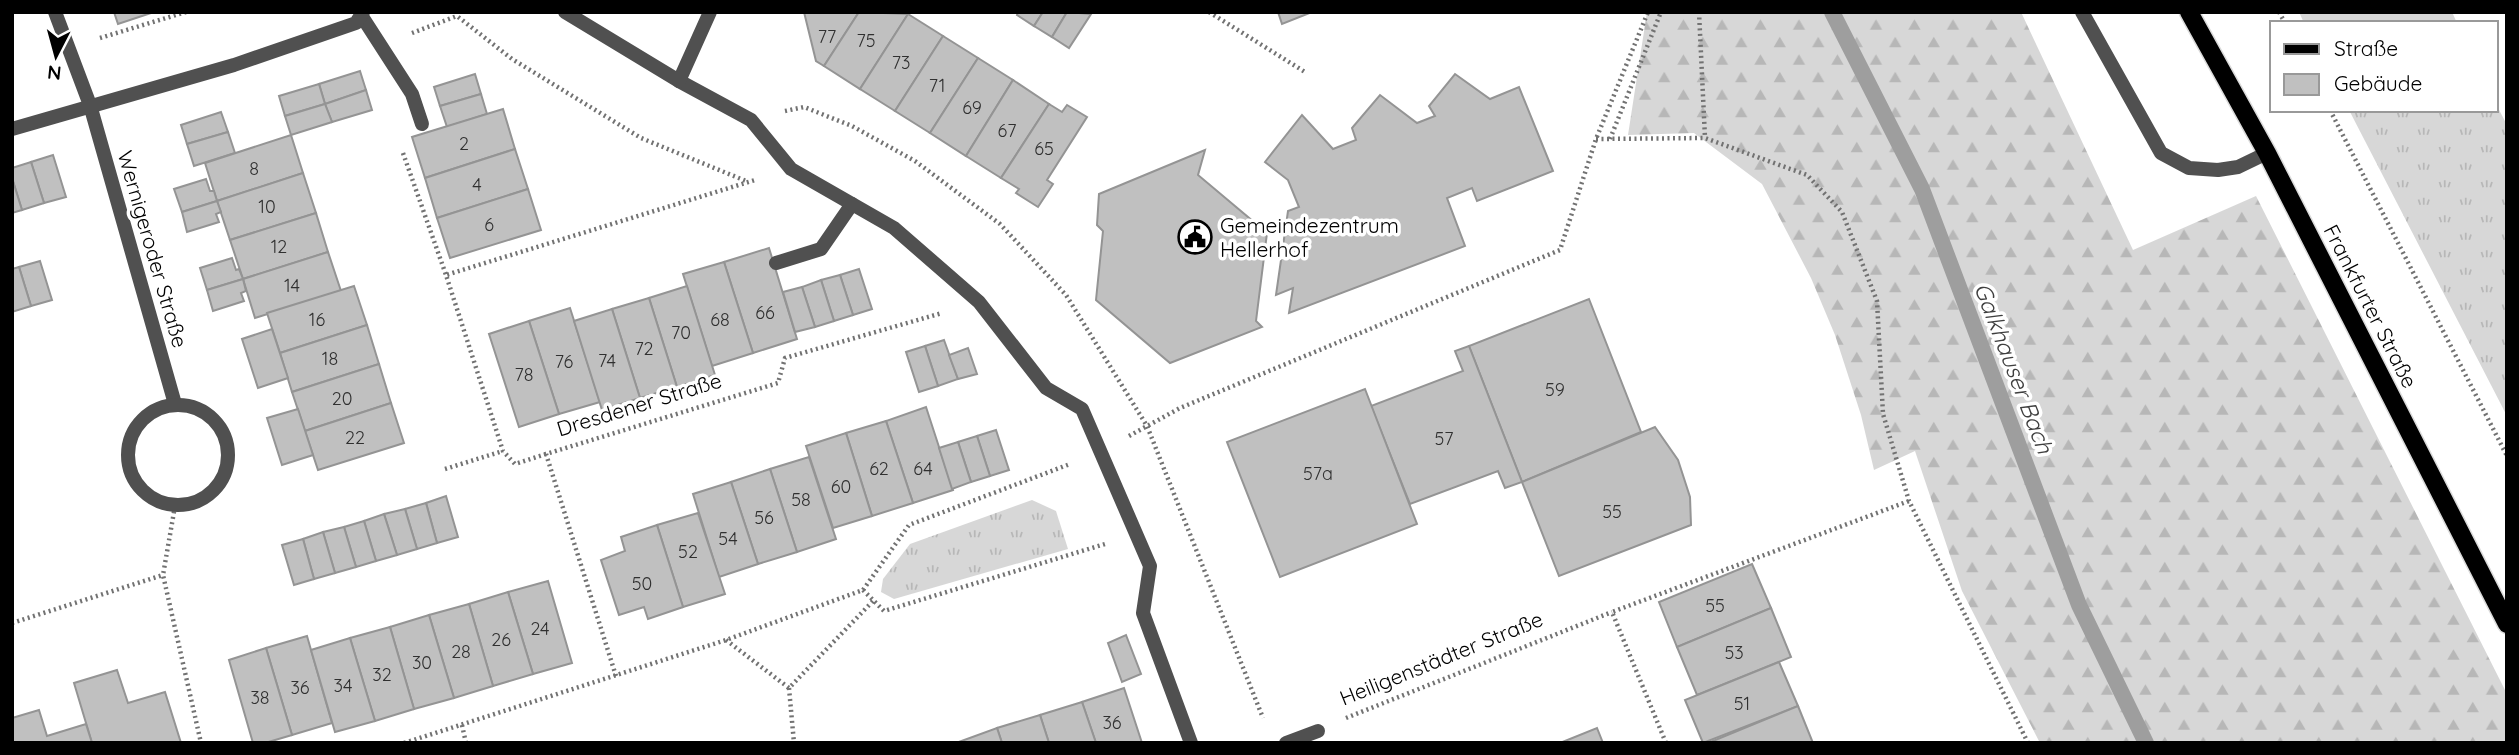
<svg xmlns="http://www.w3.org/2000/svg" width="2519" height="755" viewBox="0 0 2519 755" font-family="Quicksand,sans-serif">
	<style>
		.grass { fill: url(#grass-tufts) }
		.forest { fill: url(#forest-firs) }
		.lines { fill: none; stroke-linecap: round; stroke-linejoin: round }
		.stream { stroke: #9e9e9e; stroke-width: 16 }
		.building { fill: #c0c0c0; stroke: #949494; stroke-width: 2 }
		.primary-casing { stroke: #dbdbdb; stroke-width: 21 }
		.path { stroke: #727272; stroke-width: 4.5; stroke-dasharray: 2 3.5; stroke-linecap: butt }
		.lane { stroke: #505050; stroke-width: 14 }
		.street { stroke: #505050; stroke-width: 14 }
		.primary { stroke: #000; stroke-width: 18 }
		.labels { text-anchor: middle; dominant-baseline: central; stroke-width: 7; stroke-linejoin: round; paint-order: stroke }
		.number-label { font-size: 18px; fill: #303030 }
		.poi-label { font-size: 21px; fill: #000; stroke: #fff; text-anchor: start }
		.street-label { font-size: 21px; fill: #000; stroke: #fff }
		.water-label { font-size: 23px; font-style: italic; fill: #3f3f3f; stroke: #fff }
	</style>
	<defs>
		<pattern id="grass-tufts" width="24" height="20" patternUnits="userSpaceOnUse" patternTransform="scale(1.75)"><rect width="24" height="20" fill="#d7d7d7"/><path d="M3 7l-1-3M5 7V3M7 7l1-3M15 17l-1-3M17 17v-4M19 17l1-3" fill="none" stroke="#b7b7b7"/></pattern>
		<pattern id="forest-firs" width="22" height="20" patternUnits="userSpaceOnUse" patternTransform="scale(1.75)"><rect width="22" height="20" fill="#d7d7d7"/><path d="M5 1l3.5 6h-7zM16 11l3.5 6h-7z" fill="#b7b7b7"/></pattern>
	</defs>
	<rect width="100%" height="100%" fill="#fff"/>
	<g class="grass">
		<polygon points="2299,12 2452,12 2457,23 2304,23"/>
		<polygon points="2496,104 2507,125 2507,416 2349,110 2496,110"/>
		<polygon points="1032,500 1056,511 1068,549 894,599 881,592 883,579 910,544"/>
	</g>
	<polygon class="forest" points="1647,12 2021,12 2133,250 2256,196 2507,694 2507,743 2040,743 1962,591 1915,451 1874,470 1861,415 1835,335 1811,278 1762,184 1694,133 1628,135"/>
	<g class="lines">
		<polyline class="stream" points="1832,12 1922,189 2079,605 2146,743"/>
	</g>
	<g class="building">
		<polygon points="114,12 154,12 118,24"/>
		<polygon points="804,12 859,12 824,66 816,61"/>
		<polygon points="859,12 908,14 860,89 824,66"/>
		<polygon points="1018,12 1043,12 1034,26 1017,15"/>
		<polygon points="1043,12 1067,12 1052,37 1034,26"/>
		<polygon points="1067,12 1091,14 1069,48 1052,37"/>
		<polygon points="1278,12 1312,12 1282,24"/>
		<polygon points="908,14 943,36 895,111 860,89"/>
		<polygon points="943,36 978,58 930,133 895,111"/>
		<polygon points="978,58 1013,80 966,156 930,133"/>
		<polygon points="360,71 366,90 325,104 319,84"/>
		<polygon points="475,74 481,94 440,106 434,87"/>
		<polygon points="1455,74 1490,99 1519,87 1553,171 1477,201 1472,188 1447,198 1465,246 1289,313 1293,288 1276,295 1288,211 1299,207 1288,180 1265,162 1302,115 1333,149 1356,140 1352,128 1380,95 1417,123 1435,116 1429,106"/>
		<polygon points="1013,80 1049,104 1001,178 966,156"/>
		<polygon points="319,84 325,104 285,116 279,96"/>
		<polygon points="366,90 372,110 332,122 325,104"/>
		<polygon points="481,94 487,114 447,127 440,106"/>
		<polygon points="325,104 332,122 291,135 285,116"/>
		<polygon points="1049,104 1062,112 1067,105 1087,117 1047,180 1053,184 1038,207 1016,193 1019,189 1001,178"/>
		<polygon points="503,109 515,149 425,178 412,137"/>
		<polygon points="221,112 228,132 187,144 181,125"/>
		<polygon points="228,132 235,153 194,166 187,144"/>
		<polygon points="291,135 303,173 217,201 205,163"/>
		<polygon points="515,149 528,189 437,218 425,178"/>
		<polygon points="1205,150 1198,175 1267,233 1256,321 1262,327 1170,363 1096,300 1103,231 1097,225 1099,194"/>
		<polygon points="53,155 66,197 44,203 31,162"/>
		<polygon points="31,162 44,203 22,210 12,178 12,168"/>
		<polygon points="303,173 316,213 230,240 217,201"/>
		<polygon points="12,178 22,210 12,213"/>
		<polygon points="206,179 210,191 214,191 217,201 182,212 174,189"/>
		<polygon points="528,189 541,230 450,258 437,218"/>
		<polygon points="217,201 221,212 216,214 219,222 187,232 182,212"/>
		<polygon points="316,213 328,252 243,279 230,240"/>
		<polygon points="769,248 797,339 753,353 724,262"/>
		<polygon points="328,252 341,291 255,318 243,279"/>
		<polygon points="232,258 236,270 239,269 243,279 207,290 200,268"/>
		<polygon points="40,261 52,300 31,306 19,267"/>
		<polygon points="724,262 753,353 712,366 683,274"/>
		<polygon points="19,267 31,306 12,312 12,269"/>
		<polygon points="859,269 872,309 853,315 840,275"/>
		<polygon points="840,275 853,315 834,321 821,280"/>
		<polygon points="243,279 246,291 241,293 244,301 213,311 207,290"/>
		<polygon points="821,280 834,321 815,327 802,287"/>
		<polygon points="354,286 367,325 280,353 267,313"/>
		<polygon points="687,286 715,375 677,387 649,298"/>
		<polygon points="802,287 815,327 795,332 783,292"/>
		<polygon points="649,298 677,387 640,398 612,309"/>
		<polygon points="1589,299 1641,432 1522,482 1469,346"/>
		<polygon points="570,308 600,402 559,414 529,321"/>
		<polygon points="612,309 640,398 602,410 574,321"/>
		<polygon points="529,321 559,414 519,427 489,334"/>
		<polygon points="367,325 379,364 292,392 280,353"/>
		<polygon points="272,329 288,378 258,388 242,339"/>
		<polygon points="944,340 958,379 938,386 925,346"/>
		<polygon points="925,346 938,386 919,392 906,352"/>
		<polygon points="1469,346 1522,482 1505,488 1498,471 1410,504 1371,406 1463,371 1455,351"/>
		<polygon points="968,348 977,374 958,379 949,355"/>
		<polygon points="379,364 391,403 305,431 292,392"/>
		<polygon points="1365,389 1417,524 1280,577 1227,442"/>
		<polygon points="391,403 404,443 318,470 305,431"/>
		<polygon points="926,407 953,490 913,503 886,421"/>
		<polygon points="298,409 313,455 282,465 267,418"/>
		<polygon points="886,421 913,503 872,516 846,433"/>
		<polygon points="1655,427 1678,460 1690,497 1691,525 1559,576 1522,482"/>
		<polygon points="996,430 1009,470 990,476 977,436"/>
		<polygon points="846,433 872,516 833,528 806,446"/>
		<polygon points="977,436 990,476 971,482 958,442"/>
		<polygon points="958,442 971,482 952,489 939,448"/>
		<polygon points="809,457 836,539 797,552 770,469"/>
		<polygon points="770,469 797,552 758,564 731,482"/>
		<polygon points="731,482 758,564 719,577 693,494"/>
		<polygon points="446,496 458,537 437,543 426,503"/>
		<polygon points="426,503 437,543 417,549 405,509"/>
		<polygon points="405,509 417,549 397,555 384,514"/>
		<polygon points="698,513 725,594 683,607 657,525"/>
		<polygon points="384,514 397,555 376,561 364,521"/>
		<polygon points="364,521 376,561 356,567 344,527"/>
		<polygon points="657,525 683,607 648,619 644,607 619,615 601,560 625,551 621,537"/>
		<polygon points="344,527 356,567 335,573 323,532"/>
		<polygon points="323,532 335,573 314,579 303,539"/>
		<polygon points="303,539 314,579 294,585 282,545"/>
		<polygon points="1752,564 1771,608 1677,647 1659,602"/>
		<polygon points="548,581 572,663 533,674 508,592"/>
		<polygon points="508,592 533,674 493,686 469,604"/>
		<polygon points="469,604 493,686 454,698 429,615"/>
		<polygon points="1771,608 1791,657 1697,695 1677,647"/>
		<polygon points="429,615 454,698 414,709 390,627"/>
		<polygon points="390,627 414,709 375,721 350,638"/>
		<polygon points="1126,635 1141,674 1122,682 1108,643"/>
		<polygon points="307,636 332,723 292,735 266,648"/>
		<polygon points="350,638 375,721 335,732 311,650"/>
		<polygon points="266,648 292,735 265,743 253,743 229,660"/>
		<polygon points="1779,662 1798,706 1703,743 1685,700"/>
		<polygon points="117,670 128,703 165,692 181,743 92,743 74,683"/>
		<polygon points="1124,688 1142,743 1096,743 1082,702"/>
		<polygon points="1082,702 1096,743 1049,743 1040,715"/>
		<polygon points="1798,706 1813,743 1708,743"/>
		<polygon points="39,710 47,736 86,724 92,743 12,743 12,718"/>
		<polygon points="1040,715 1049,743 1002,743 997,728"/>
		<polygon points="997,728 1002,743 956,743"/>
		<polygon points="1597,728 1603,743 1560,743"/>
	</g>
	<g class="lines">
		<defs>
			<polyline id="primary" points="2189,12 2267,153 2507,624"/>
		</defs>
		<use href="#primary" class="primary-casing"/>
		<g class="path">
			<polyline points="457,12 457,16 512,59 641,138 746,181"/>
			<polyline points="1209,12 1305,72"/>
			<polyline points="1699,12 1705,138"/>
			<polyline points="2279,12 2285,23"/>
			<polyline points="412,33 457,16"/>
			<polyline points="100,38 186,12"/>
			<polyline points="2330,110 2507,456"/>
			<polyline points="785,111 804,107 852,126 915,161 1000,224 1066,295 1147,426 1263,718"/>
			<polyline points="1596,139 1705,138 1807,175 1842,212 1877,301 1883,414 1909,501 2028,743"/>
			<polyline points="1610,139 1661,12"/>
			<polyline points="403,153 446,275"/>
			<polyline points="1129,436 1180,408 1560,250 1596,139 1648,12"/>
			<polyline points="546,454 515,464 503,451 446,275 755,180"/>
			<polyline points="445,469 503,451"/>
			<polyline points="175,506 163,575 201,743"/>
			<polyline points="863,590 884,611 1105,544"/>
			<polyline points="12,623 163,575"/>
			<polyline points="726,640 789,688 874,600"/>
			<polyline points="616,676 546,454 778,383 785,358 942,313"/>
			<polyline points="789,688 794,743"/>
			<polyline points="1346,718 1612,612"/>
			<polyline points="462,725 466,743"/>
			<polyline points="404,743 726,640 863,590 909,525 1070,464"/>
			<polyline points="1666,743 1612,612 1909,501"/>
		</g>
		<g class="lane">
			<polyline points="2082,12 2161,153 2189,168 2218,170 2238,167 2267,153"/>
			<polyline points="361,15 412,94 422,124"/>
			<polyline points="776,263 821,249 852,204"/>
			<polyline points="1286,743 1318,731"/>
		</g>
		<g class="street">
			<polyline points="55,12 90,105 175,404"/>
			<polyline points="565,12 679,81 751,120 791,169 894,228 979,302 1046,388 1082,409 1150,566 1143,613 1191,743"/>
			<polyline points="679,81 710,12"/>
			<polyline points="12,129 234,65 356,23 363,12"/>
			<circle cx="178" cy="455" r="50"/>
		</g>
		<use href="#primary" class="primary"/>
	</g>
	<defs>
		<symbol id="civic-ring" viewBox="-11 -11 22 22"><circle r="9.5" fill="#fff" stroke="#000" stroke-width="1.5"/><path d="M-.6-6.5H3V-4.5H.6V-3L4-1V1h2V6H-6V1h2V-1L-.6-3ZM-1.2 2.5V6h2.4V2.5Z" fill="#000"/></symbol>
	</defs>
	<g fill-rule="evenodd">
		<use href="#civic-ring" x="1176" y="218" width="38" height="38"/>
	</g>
	<g class="labels">
		<g class="number-label">
			<text x="827" y="36">77</text>
			<text x="866" y="40">75</text>
			<text x="901" y="62">73</text>
			<text x="937" y="85">71</text>
			<text x="972" y="107">69</text>
			<text x="1007" y="130">67</text>
			<text x="464" y="143">2</text>
			<text x="1044" y="148">65</text>
			<text x="254" y="168">8</text>
			<text x="477" y="184">4</text>
			<text x="267" y="206">10</text>
			<text x="489" y="224">6</text>
			<text x="279" y="246">12</text>
			<text x="292" y="285">14</text>
			<text x="765" y="312">66</text>
			<text x="317" y="319">16</text>
			<text x="720" y="319">68</text>
			<text x="681" y="332">70</text>
			<text x="644" y="348">72</text>
			<text x="330" y="358">18</text>
			<text x="607" y="360">74</text>
			<text x="564" y="361">76</text>
			<text x="524" y="374">78</text>
			<text x="1555" y="389">59</text>
			<text x="342" y="398">20</text>
			<text x="355" y="437">22</text>
			<text x="1444" y="438">57</text>
			<text x="879" y="468">62</text>
			<text x="923" y="468">64</text>
			<text x="1318" y="473">57a</text>
			<text x="841" y="486">60</text>
			<text x="801" y="499">58</text>
			<text x="1612" y="511">55</text>
			<text x="764" y="517">56</text>
			<text x="728" y="538">54</text>
			<text x="688" y="551">52</text>
			<text x="642" y="583">50</text>
			<text x="1715" y="605">55</text>
			<text x="540" y="628">24</text>
			<text x="501" y="639">26</text>
			<text x="461" y="651">28</text>
			<text x="1734" y="652">53</text>
			<text x="422" y="662">30</text>
			<text x="382" y="674">32</text>
			<text x="343" y="685">34</text>
			<text x="300" y="687">36</text>
			<text x="260" y="697">38</text>
			<text x="1742" y="703">51</text>
			<text x="1112" y="722">36</text>
		</g>
		<g class="poi-label">
			<text x="1220" y="225">Gemeindezentrum<tspan x="1220" dy="24">Hellerhof</tspan></text>
		</g>
		<g class="street-label">
			<text transform="translate(153 249) rotate(74)">Wernigeroder Straße</text>
			<text transform="translate(2371 306) rotate(63)">Frankfurter Straße</text>
			<text transform="translate(639 404) rotate(-17)">Dresdener Straße</text>
			<text transform="translate(1441 658) rotate(-22)">Heiligenstädter Straße</text>
		</g>
		<g class="water-label">
			<text transform="translate(2014 368) rotate(69)">Galkhauser Bach</text>
		</g>
	</g>
	<rect width="2519" height="755" fill="none" stroke="#000000" stroke-width="28"/>
	<rect x="2270" y="21" width="228" height="91" fill="#ffffff" stroke="#999999" stroke-width="2"/>
	<rect x="2284" y="44" width="35" height="10" fill="#000000" stroke="#999999" stroke-width="2"/>
	<text x="2334" y="56" font-size="21" fill="#000000">Straße</text>
	<rect x="2284" y="74" width="35" height="21" fill="#c0c0c0" stroke="#999999" stroke-width="2"/>
	<text x="2334" y="91" font-size="21" fill="#000000">Gebäude</text>
	<g transform="translate(56 56) rotate(186)" stroke="#ffffff" stroke-width="5" paint-order="stroke">
	<path d="M0-5L12 26L0 18L-12 26Z" fill="#000000"/>
	<text y="-10" font-size="19" font-weight="bold" text-anchor="middle" fill="#000000">N</text>
	</g>
</svg>
